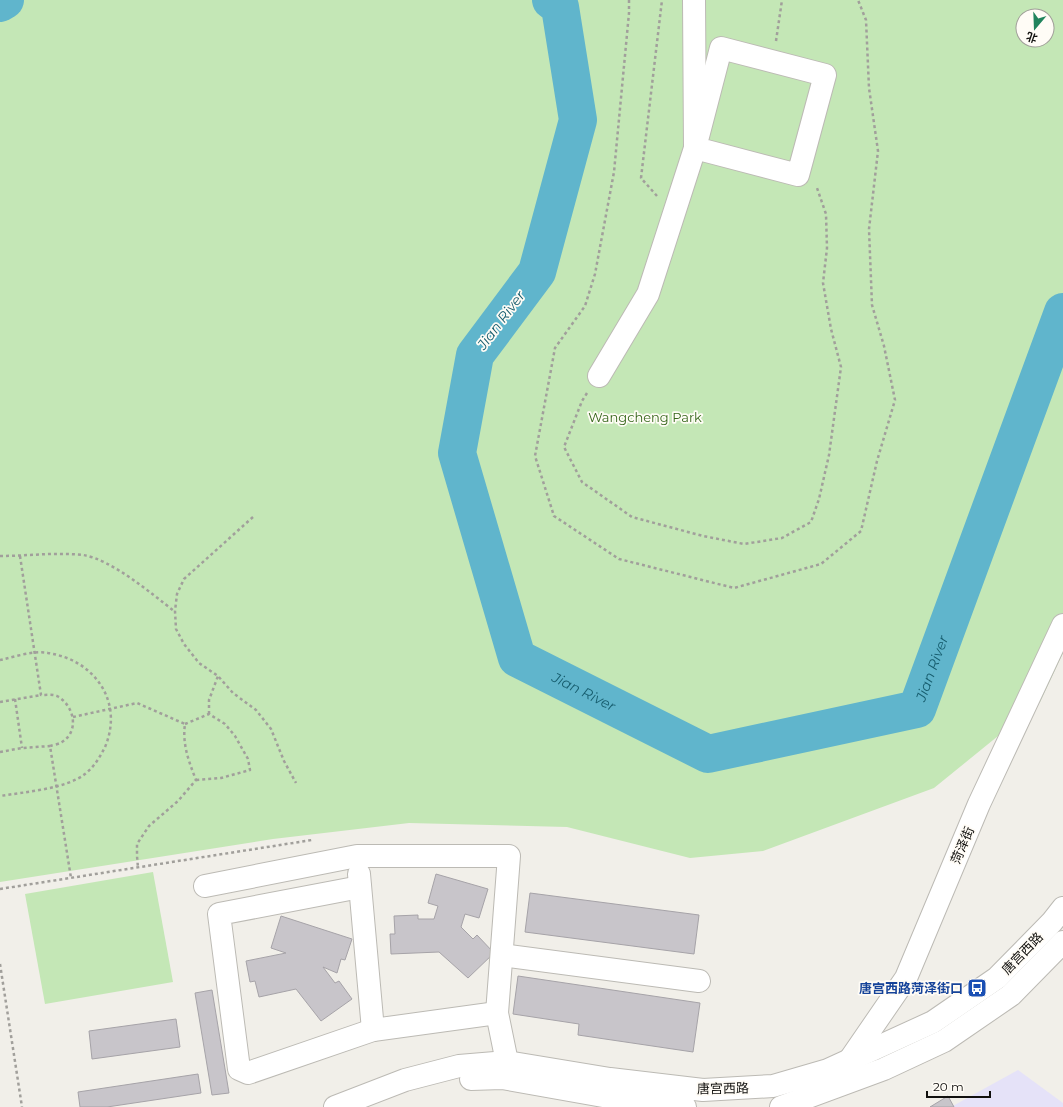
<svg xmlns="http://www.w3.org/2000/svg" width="1063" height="1107" viewBox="0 0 1063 1107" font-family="Montserrat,'Noto Sans SC',sans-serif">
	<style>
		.industrial { fill: #e5e2f8 }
		.green { fill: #c4e7b6; fill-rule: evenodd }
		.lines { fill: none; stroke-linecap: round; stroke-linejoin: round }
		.river { stroke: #60b5cc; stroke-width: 38 }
		.building { fill: #c8c5ca; stroke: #a6a3a8 }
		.minor-casing { stroke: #bcbab4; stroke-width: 24 }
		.path { stroke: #a19f9b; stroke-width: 2.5; stroke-dasharray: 3 3; stroke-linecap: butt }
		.minor { stroke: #fff; stroke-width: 22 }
		.labels { text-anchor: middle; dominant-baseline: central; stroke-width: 3.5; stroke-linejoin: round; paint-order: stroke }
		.park-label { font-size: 13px; fill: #35661a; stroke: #fffcf6 }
		.street-label { font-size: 13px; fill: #11100e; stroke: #fffcf6 }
		.transit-label { font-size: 13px; font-weight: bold; fill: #164399; stroke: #fffcf6; text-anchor: end }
		.water-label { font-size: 14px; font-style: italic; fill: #175d6e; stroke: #fffcf6 }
	</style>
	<rect width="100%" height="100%" fill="#f1efe9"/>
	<polygon class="industrial" points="1018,1070 1063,1103 1063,1107 951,1107"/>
	<g class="green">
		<path d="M0,0H1063V653L1040,702L934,788L763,851L690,858L567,827L409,823L273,839L0,882ZM1023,16H1047V40H1023Z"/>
		<polygon points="153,872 173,982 45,1004 25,894"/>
	</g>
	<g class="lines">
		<g class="river">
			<path id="s1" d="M551,0L560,7L578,120L537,272L475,355L457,453L517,658L708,754L917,709L1063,312"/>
			<polyline points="0,3 5,0"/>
		</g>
	</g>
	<g class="building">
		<polygon points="436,874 488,889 479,918 465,914 461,927 473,939 477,935 494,953 468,978 439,952 391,954 390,934 395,934 394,916 418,915 418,919 434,919 438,906 428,903"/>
		<polygon points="530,893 699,915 694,954 525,932"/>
		<polygon points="281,916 352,939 345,960 341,959 337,973 323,967 335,983 339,981 352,999 321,1021 296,989 259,997 255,981 250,982 246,961 286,953 271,948"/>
		<polygon points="518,976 700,1003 693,1052 578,1035 579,1024 513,1014"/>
		<polygon points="212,990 229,1093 212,1095 195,993"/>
		<polygon points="176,1019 180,1047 92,1059 89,1031"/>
		<polygon points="198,1074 201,1093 107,1107 80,1107 78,1092"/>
		<polygon points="948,1096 954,1107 930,1107"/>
	</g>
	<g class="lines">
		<defs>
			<g id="minor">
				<polygon points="721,48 825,75 798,175 695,148"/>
				<polyline points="599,376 648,294 695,148 694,0"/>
				<polyline points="359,874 373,1030"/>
				<polyline points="205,886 357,856 509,856 497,1013 507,1062"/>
				<polyline points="360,887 219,914 239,1069 248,1073 373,1030 497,1013"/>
				<polyline points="502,955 699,981"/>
				<polyline points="851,1058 906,978 979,804 1063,625"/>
				<polyline points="471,1079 502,1078 609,1097 685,1107"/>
				<polyline points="335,1107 405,1080 459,1066 507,1062 610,1079 703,1090 773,1086 828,1070 933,1022 997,978 1052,922 1063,908"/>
				<polyline points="781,1107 884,1069 944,1041 1011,995 1063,942"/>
			</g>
		</defs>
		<use href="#minor" class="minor-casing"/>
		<g class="path">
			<polyline points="629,0 629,13 614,172 595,274 585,306 555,348 535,456 554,516 619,559 734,588 821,564 861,531 877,461 895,400 884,346 872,305 869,229 878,151 869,88 866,20 858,0"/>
			<polyline points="776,41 782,0"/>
			<polyline points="657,196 641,178 662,0"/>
			<polyline points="587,393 582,401 564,447 582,482 632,517 703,536 744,544 782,538 811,522 819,499 829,455 841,367 831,329 823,283 827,248 826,214 817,188 815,187"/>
			<polyline points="253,517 184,579 177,594 175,611 176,629 184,644 199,663 218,676 233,693 256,710 271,729 284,761 296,783"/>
			<path d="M0,556C28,556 55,552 83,555C111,559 152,594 174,611"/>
			<path d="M20,556L41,695C46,695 52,694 57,696C74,705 80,731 62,742C59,744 53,745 50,746L71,878"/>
			<path d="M0,660C15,657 33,650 48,653C95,660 124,702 105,747C100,757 94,767 85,774C66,789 24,792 0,796"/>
			<polyline points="15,699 22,748"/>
			<polyline points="0,702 41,695"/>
			<polyline points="209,714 209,700 218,676"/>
			<path d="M73,717L137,703L185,724C182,744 189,762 196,780L178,801L149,826L137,844V856L138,868"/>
			<polyline points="185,724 209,714 225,724 235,736 248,759 250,770 221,778 196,780"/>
			<polyline points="0,752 22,748 50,746"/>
			<polyline points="0,889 312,840"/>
			<polyline points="0,964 22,1107"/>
		</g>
		<use href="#minor" class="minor"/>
	</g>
	<defs>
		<symbol id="bus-square" viewBox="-11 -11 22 22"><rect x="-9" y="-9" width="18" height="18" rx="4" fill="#1a4fb4" stroke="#fffcf6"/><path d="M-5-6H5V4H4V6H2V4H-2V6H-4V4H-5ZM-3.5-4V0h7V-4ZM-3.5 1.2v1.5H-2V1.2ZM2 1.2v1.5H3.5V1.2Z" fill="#fff"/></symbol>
	</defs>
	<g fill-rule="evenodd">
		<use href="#bus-square" x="966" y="977" width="22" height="22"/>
	</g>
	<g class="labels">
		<g class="park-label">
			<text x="645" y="417">Wangcheng Park</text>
		</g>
		<g class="street-label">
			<text transform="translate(962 845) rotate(-67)">菏泽街</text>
			<text transform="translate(1022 953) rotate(-46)">唐宫西路</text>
			<text transform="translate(723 1088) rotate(-1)">唐宫西路</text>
		</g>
		<g class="transit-label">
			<text x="963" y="988">唐宫西路菏泽街口</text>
		</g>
		<g class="water-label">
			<text transform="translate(501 320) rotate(-53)">Jian River</text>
			<text stroke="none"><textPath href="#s1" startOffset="1171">Jian River</textPath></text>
			<text stroke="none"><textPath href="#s1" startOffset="775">Jian River</textPath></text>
		</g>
	</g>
	<g transform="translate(1035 28) rotate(199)"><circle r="19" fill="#fffcf6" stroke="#a09e99"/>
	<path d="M0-3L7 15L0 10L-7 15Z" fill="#21845d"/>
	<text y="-6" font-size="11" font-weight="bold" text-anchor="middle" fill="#11100e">北</text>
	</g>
	<path d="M927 1091v6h63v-6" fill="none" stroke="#11100e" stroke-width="2"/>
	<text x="933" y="1091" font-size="12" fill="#11100e" stroke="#fffcf6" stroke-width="3" paint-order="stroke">20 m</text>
</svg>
